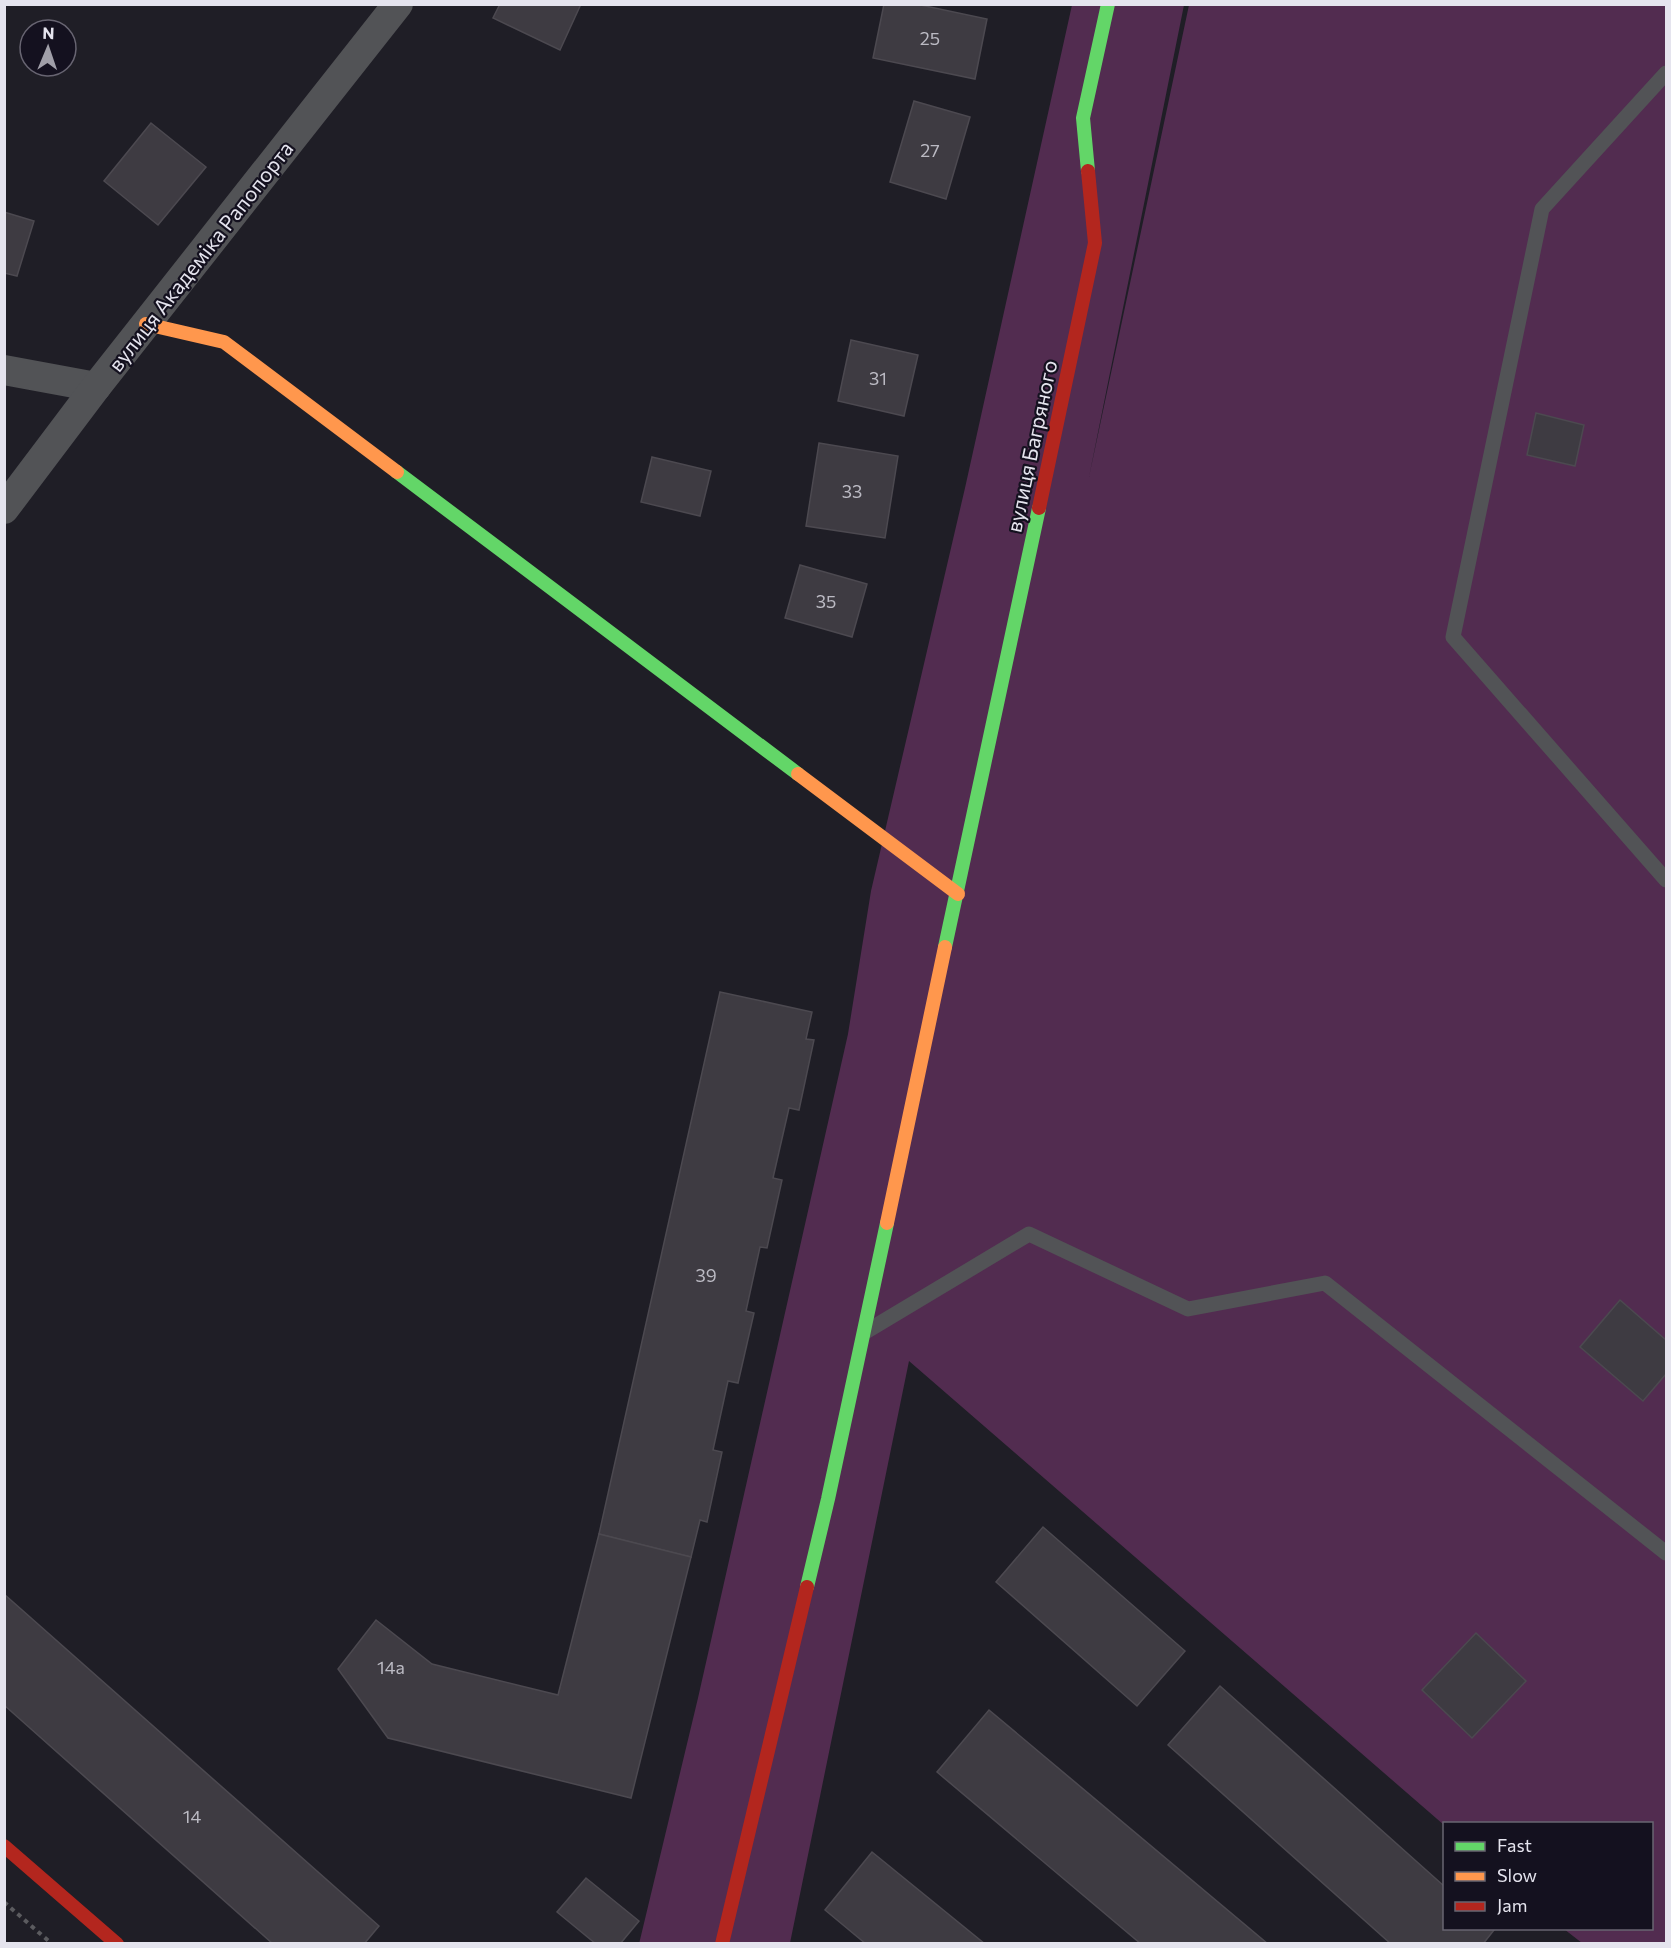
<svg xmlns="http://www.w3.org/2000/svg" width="1671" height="1948" viewBox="0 0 1671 1948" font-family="Commissioner,sans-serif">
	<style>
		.green { fill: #522c50 }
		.building { fill: #3e3b42; stroke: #4c4950; stroke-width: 1.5 }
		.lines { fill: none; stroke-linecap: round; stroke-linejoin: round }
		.path { stroke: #5b5b5f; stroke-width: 4; stroke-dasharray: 4.5 4.5; stroke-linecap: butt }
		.lane { stroke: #525356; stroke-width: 15 }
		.street { stroke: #525356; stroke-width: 30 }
		.fast { stroke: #63d668; stroke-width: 14 }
		.slow { stroke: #ff974d; stroke-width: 14 }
		.jam { stroke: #b3261e; stroke-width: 14 }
		.labels { text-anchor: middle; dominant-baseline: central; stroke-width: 4.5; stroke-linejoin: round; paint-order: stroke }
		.number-label { font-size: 18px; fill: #bbbac3 }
		.street-label { font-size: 21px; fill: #e5e4ee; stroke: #14111f }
	</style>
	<rect width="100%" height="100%" fill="#1f1e26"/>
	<polygon class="green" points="1072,5 1184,5 1089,477 1189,5 1666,5 1666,1943 1582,1943 1564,1929 1652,1928 1652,1824 1444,1825 909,1361 790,1943 639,1944 698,1698 848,1034 871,891 965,488"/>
	<g class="building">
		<polygon points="500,4 581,4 560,50 493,18"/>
		<polygon points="884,4 916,4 987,19 975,79 873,58"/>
		<polygon points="914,101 970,117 946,199 890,182"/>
		<polygon points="151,123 206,167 158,225 104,181"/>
		<polygon points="4,212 34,221 17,276 4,273"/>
		<polygon points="851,340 918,355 904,416 838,401"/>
		<polygon points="1536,413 1584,425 1575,466 1527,455"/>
		<polygon points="819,443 898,456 885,538 806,526"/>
		<polygon points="652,457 711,471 700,516 641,502"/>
		<polygon points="800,565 867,584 852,637 785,618"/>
		<polygon points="720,992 812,1012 806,1039 814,1040 799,1110 789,1108 773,1178 782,1180 767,1248 760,1247 746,1311 754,1313 738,1383 728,1381 713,1450 722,1452 707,1522 700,1520 691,1557 599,1534"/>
		<polygon points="1620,1300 1666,1340 1666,1374 1643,1401 1580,1347"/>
		<polygon points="1043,1527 1185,1651 1137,1706 996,1582"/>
		<polygon points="599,1534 691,1557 631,1798 388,1738 338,1669 376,1620 432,1664 558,1695"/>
		<polygon points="4,1594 379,1926 364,1944 273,1944 4,1705"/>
		<polygon points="1476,1633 1526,1681 1472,1738 1422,1690"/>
		<polygon points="1220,1686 1444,1886 1444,1928 1492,1928 1494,1930 1483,1944 1391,1944 1168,1745"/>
		<polygon points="989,1710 1268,1944 1141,1944 937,1772"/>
		<polygon points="872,1852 985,1944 866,1944 825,1910"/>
		<polygon points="586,1878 639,1921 620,1944 596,1944 557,1912"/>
	</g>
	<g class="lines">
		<polyline class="path" points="4,1902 52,1944"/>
		<g class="lane">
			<polyline points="1666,73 1542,209 1453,637 1666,880"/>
			<polyline points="867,1331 1029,1234 1188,1309 1325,1283 1666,1553"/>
		</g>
		<g class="street">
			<polyline points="4,370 96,387"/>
			<polyline points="4,509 96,387 398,4"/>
		</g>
		<g class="fast">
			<polyline points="1088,171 1083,118 1108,4"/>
			<polyline points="397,472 798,774"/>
			<polyline points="945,947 1039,508"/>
			<polyline points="807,1587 828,1499 887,1223"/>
		</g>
		<g class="slow">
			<polyline points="146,324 224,342 397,472"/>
			<polyline points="798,774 958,894"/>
			<polyline points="887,1223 945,947"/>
		</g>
		<g class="jam">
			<polyline points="1039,508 1095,243 1088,171"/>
			<polyline points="4,1846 117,1944"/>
			<polyline points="722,1944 807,1587"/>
		</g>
	</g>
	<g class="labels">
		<g class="number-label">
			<text x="930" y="38">25</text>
			<text x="930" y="150">27</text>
			<text x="878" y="378">31</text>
			<text x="852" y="491">33</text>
			<text x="826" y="601">35</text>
			<text x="706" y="1275">39</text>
			<text x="391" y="1667">14а</text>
			<text x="192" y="1816">14</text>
		</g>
		<g class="street-label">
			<text transform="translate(200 256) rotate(-52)">вулиця Академіка Рапопорта</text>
			<text transform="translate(1031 446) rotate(-78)">вулиця Багряного</text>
		</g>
	</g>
	<rect width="1671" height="1948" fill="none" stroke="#e5e4ee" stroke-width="12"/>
	<rect x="1443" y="1822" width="210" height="108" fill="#14111f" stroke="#686572" stroke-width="1.5"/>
	<rect x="1455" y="1842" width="30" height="9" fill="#63d668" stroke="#686572" stroke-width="1.5"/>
	<text x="1497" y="1852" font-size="18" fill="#e5e4ee">Fast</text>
	<rect x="1455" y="1872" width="30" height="9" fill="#ff974d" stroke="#686572" stroke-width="1.5"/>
	<text x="1497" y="1882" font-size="18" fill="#e5e4ee">Slow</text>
	<rect x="1455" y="1902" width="30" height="9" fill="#b3261e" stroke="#686572" stroke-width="1.5"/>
	<text x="1497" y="1912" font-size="18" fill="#e5e4ee">Jam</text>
	<g transform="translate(48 48) rotate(2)"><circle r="28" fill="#14111f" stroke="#686572" stroke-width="1.5"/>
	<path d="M0-4.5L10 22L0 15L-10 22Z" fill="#a09fa8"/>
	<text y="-9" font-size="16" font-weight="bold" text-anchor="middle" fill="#e5e4ee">N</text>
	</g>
</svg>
